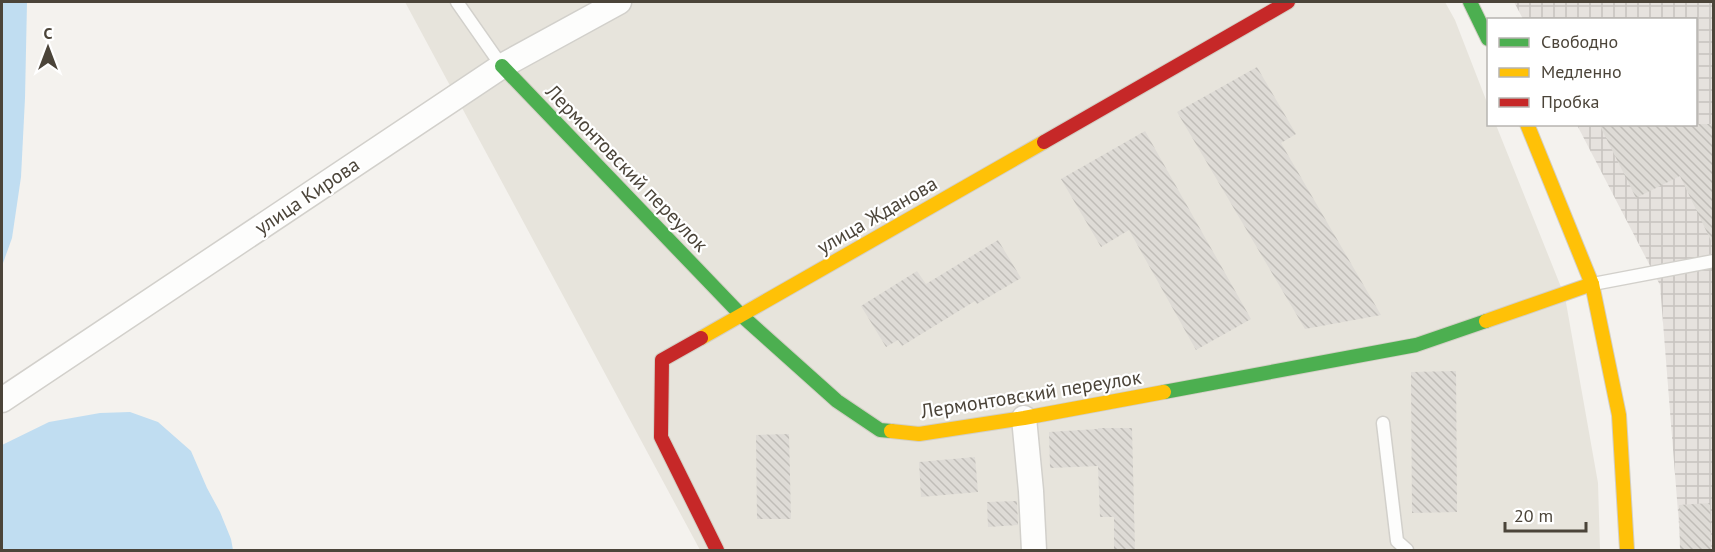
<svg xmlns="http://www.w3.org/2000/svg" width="1715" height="552" viewBox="0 0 1715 552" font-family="'PT Sans',sans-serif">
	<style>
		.residential { fill: #e7e4dc }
		.industrial { fill: url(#industrial-grid) }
		.water { fill: #c0ddf1 }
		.building { fill: url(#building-back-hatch) }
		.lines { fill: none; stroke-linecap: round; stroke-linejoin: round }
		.lane-casing { stroke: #d2d0cb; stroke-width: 15 }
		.street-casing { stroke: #d2d0cb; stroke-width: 27 }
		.fast-casing { stroke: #d3cfc5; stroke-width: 16 }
		.slow-casing { stroke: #d3cfc5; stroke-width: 16 }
		.jam-casing { stroke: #d3cfc5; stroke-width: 16 }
		.lane { stroke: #fdfdfc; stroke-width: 12 }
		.street { stroke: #fdfdfc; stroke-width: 24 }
		.fast { stroke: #4caf50; stroke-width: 14 }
		.slow { stroke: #ffc107; stroke-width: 14 }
		.jam { stroke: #c62828; stroke-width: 14 }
		.labels { text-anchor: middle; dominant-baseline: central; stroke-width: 4.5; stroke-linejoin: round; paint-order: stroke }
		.street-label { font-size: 20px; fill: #4b4439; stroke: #fff }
	</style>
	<defs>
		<pattern id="industrial-grid" width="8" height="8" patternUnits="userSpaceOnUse" patternTransform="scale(1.5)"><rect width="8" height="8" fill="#e6e2de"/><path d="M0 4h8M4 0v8" fill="none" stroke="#c7c3bf"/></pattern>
		<pattern id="building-back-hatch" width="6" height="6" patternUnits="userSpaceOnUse" patternTransform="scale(1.5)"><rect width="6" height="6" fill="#dedbd6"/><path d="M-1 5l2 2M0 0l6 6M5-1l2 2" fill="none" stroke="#c0bdb8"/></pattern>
	</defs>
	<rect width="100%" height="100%" fill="#f4f2ee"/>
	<polygon class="residential" points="405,2 1445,2 1455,20 1488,105 1488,124 1496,125 1565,297 1598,483 1600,550 700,550"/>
	<polygon class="industrial" points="1514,2 1713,2 1713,550 1681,550 1660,285 1577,125 1696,124 1696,20 1523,19"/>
	<g class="water">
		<polygon points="2,2 27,2 25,98 21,177 12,238 2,266"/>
		<polygon points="130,412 158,422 191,451 207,488 220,512 231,539 233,550 2,550 2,445 49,422 100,413"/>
	</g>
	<g class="building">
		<polygon points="1257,67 1296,134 1281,143 1381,315 1305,329 1177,112"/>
		<polygon points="1599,124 1713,124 1713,245 1680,176 1636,198"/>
		<polygon points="1145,131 1251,319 1196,350 1129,230 1101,247 1061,179"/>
		<polygon points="998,240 1021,278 977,304 975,301 902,346 898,340 886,347 861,306 917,271 926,284"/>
		<polygon points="1456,371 1457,512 1412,513 1411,372"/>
		<polygon points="1098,428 1132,428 1135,550 1114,550 1114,517 1100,517 1098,466 1050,468 1049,432 1098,429"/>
		<polygon points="789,434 791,519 757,519 756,435"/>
		<polygon points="975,457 978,492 921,497 919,462"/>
		<polygon points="1017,501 1018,525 988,527 987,502"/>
		<polygon points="1710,503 1711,550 1680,550 1679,505"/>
	</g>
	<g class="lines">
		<defs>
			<g id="lane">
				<polyline points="457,2 501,65"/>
				<polyline points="1593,284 1714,261"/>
				<polyline points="1383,423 1397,541 1407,550"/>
			</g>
			<g id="street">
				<polyline points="2,400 502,66 619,2"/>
				<polyline points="1024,418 1031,491 1034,550"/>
			</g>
			<g id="fast">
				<polyline points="1470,2 1488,39"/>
				<polyline points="502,66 741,315 837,401 880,430 891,431"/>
				<polyline points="1164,392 1416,345 1486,321"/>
			</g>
			<g id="slow">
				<polyline points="1527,124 1592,284 1619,415 1627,550"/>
				<polyline points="1486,321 1592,284"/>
				<polyline points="701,338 1044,142"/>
				<polyline points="891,431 919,434 1024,418 1164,392"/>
			</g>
			<g id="jam">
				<polyline points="1044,142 1288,2"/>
				<polyline points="701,338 662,360 661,437 717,550"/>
			</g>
		</defs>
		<use href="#lane" class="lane-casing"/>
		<use href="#street" class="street-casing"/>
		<use href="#fast" class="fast-casing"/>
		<use href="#slow" class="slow-casing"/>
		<use href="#jam" class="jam-casing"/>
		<use href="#lane" class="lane"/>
		<use href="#street" class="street"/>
		<use href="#fast" class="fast"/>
		<use href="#slow" class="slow"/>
		<use href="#jam" class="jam"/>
	</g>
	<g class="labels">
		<g class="street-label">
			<text transform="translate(627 168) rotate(46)">Лермонтовский переулок</text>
			<text transform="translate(307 196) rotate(-34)">улица Кирова</text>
			<text transform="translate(877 215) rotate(-30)">улица Жданова</text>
			<text transform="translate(1031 394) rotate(-9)">Лермонтовский переулок</text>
		</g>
	</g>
	<rect width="1715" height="552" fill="none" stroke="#4b4439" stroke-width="6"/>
	<rect x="1487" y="18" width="210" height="108" fill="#ffffff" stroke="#b7b4b0" stroke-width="1.5"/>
	<rect x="1499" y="38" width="30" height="9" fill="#4caf50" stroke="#b7b4b0" stroke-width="1.5"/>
	<text x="1541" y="48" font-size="18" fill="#4b4439">Свободно</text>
	<rect x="1499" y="68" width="30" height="9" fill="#ffc107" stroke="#b7b4b0" stroke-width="1.5"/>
	<text x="1541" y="78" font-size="18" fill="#4b4439">Медленно</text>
	<rect x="1499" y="98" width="30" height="9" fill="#c62828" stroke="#b7b4b0" stroke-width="1.5"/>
	<text x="1541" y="108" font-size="18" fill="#4b4439">Пробка</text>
	<g transform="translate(48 48)" stroke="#ffffff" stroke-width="4.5" paint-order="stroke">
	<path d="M0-4.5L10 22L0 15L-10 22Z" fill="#4b4439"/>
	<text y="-9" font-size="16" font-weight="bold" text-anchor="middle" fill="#4b4439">С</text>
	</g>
	<path d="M1505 522v9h81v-9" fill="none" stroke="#4b4439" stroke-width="3"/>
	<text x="1514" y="522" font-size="18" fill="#4b4439" stroke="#ffffff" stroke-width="4.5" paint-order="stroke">20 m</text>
</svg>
